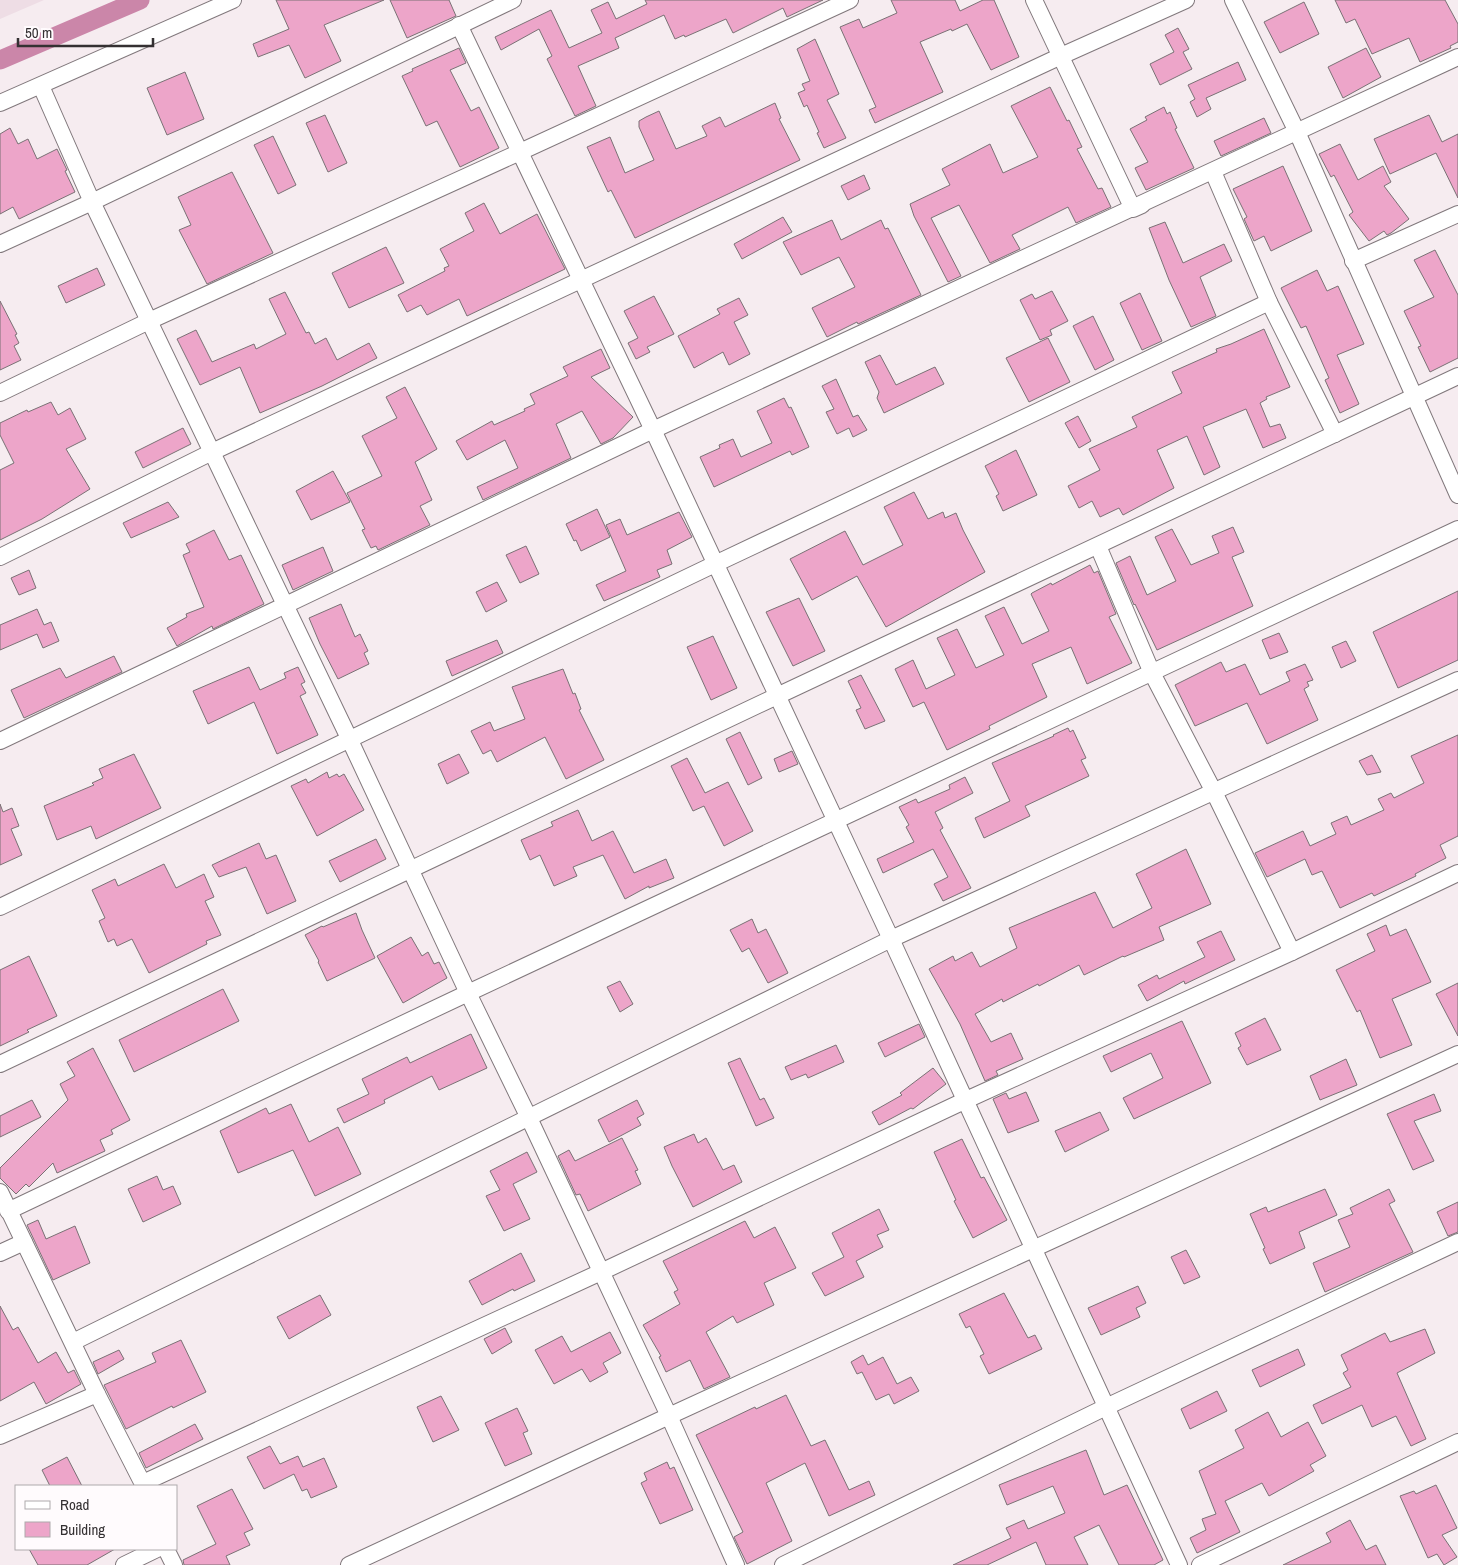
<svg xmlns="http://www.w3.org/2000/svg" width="1458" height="1565" viewBox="0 0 1458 1565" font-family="'Archivo Narrow',sans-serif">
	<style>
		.built { fill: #eedde5 }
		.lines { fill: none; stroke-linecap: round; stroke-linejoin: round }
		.canal { stroke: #cb86a9; stroke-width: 19 }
		.building { fill: #eda5c9; stroke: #7a7175 }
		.minor-casing { stroke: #81787c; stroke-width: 18 }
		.minor { stroke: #fff; stroke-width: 16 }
	</style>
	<rect width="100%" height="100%" fill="#f6ecf0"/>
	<polygon class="built" points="0,0 44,0 0,19"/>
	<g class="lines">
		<polyline class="canal" points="0,60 140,0"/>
	</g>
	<g class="building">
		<polygon points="276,0 384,0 324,25 341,61 305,78 289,45 258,57 253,44 289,29"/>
		<polygon points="390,0 449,0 456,16 407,38"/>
		<polygon points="645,0 823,0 787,17 783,8 733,33 726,19 685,37 684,35 675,39 664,15 615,38 619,48 578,66 596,106 575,116 547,59 552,56 539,29 501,50 495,37 551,10 569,48 602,33 591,10 608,2 616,19 647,4"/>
		<polygon points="891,0 955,0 960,11 983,0 994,0 1019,57 991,70 967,24 952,31 951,29 920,42 943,92 875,123 869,110 876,107 840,27 859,19 863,28 897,13"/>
		<polygon points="1335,0 1445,0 1458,24 1458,42 1450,46 1451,48 1420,62 1409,38 1372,54 1355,19 1346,23"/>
		<polygon points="1304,2 1319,34 1280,53 1264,22"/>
		<polygon points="1178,28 1189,49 1183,52 1192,69 1160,85 1150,64 1174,52 1165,35"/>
		<polygon points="815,39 839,94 827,100 846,138 824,148 817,133 819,132 807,105 804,107 798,93 805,90 802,84 810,81 797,49"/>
		<polygon points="459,48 466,63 450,70 471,111 479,107 499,148 460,167 437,121 426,126 402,76 413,71 412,69"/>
		<polygon points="1366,48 1381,77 1343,98 1328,67"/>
		<polygon points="1238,62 1246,80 1206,98 1211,109 1197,117 1190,102 1195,99 1188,85"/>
		<polygon points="185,72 204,119 167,135 147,88"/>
		<polygon points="1050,87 1067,121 1069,120 1082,147 1077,149 1098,189 1102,188 1111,207 1076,223 1068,207 1012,235 1020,249 990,263 959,205 931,218 961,276 948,282 914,216 910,204 950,185 942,169 990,144 1003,173 1038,157 1011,106"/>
		<polygon points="775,103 781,118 779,119 800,160 635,238 611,190 608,192 587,147 610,137 625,173 654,160 639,127 639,121 646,117 659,111 676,149 707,136 702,126 720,117 725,127"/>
		<polygon points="1164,107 1167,114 1170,112 1177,128 1175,129 1194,168 1146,190 1135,168 1148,162 1130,129 1147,120 1145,117"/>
		<polygon points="325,115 347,163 328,172 306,123"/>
		<polygon points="1429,115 1442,142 1458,134 1458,198 1436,153 1390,174 1374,139"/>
		<polygon points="1264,118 1271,133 1221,156 1214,141"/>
		<polygon points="10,128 18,144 28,139 37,159 57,149 67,170 65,171 75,192 19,219 13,207 0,214 0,134"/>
		<polygon points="273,136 296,185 278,194 254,145"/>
		<polygon points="1340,144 1358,180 1383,166 1391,182 1384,186 1409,219 1391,233 1387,235 1384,231 1369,241 1349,215 1353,212 1334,175 1331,177 1319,154"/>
		<polygon points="1283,166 1312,231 1271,251 1264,236 1254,241 1244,219 1247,217 1233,189"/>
		<polygon points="232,172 273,253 207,284 179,230 191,225 178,197"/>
		<polygon points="864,175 870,189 848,200 841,186"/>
		<polygon points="484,203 500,234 537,214 565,269 467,316 459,299 427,315 421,305 407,312 398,295 445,271 444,268 449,266 440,249 474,231 465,213"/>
		<polygon points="783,217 792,232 742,259 734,244"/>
		<polygon points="832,220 841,240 881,220 885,229 888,228 921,295 858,324 857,322 827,337 812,308 855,287 839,257 801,275 783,242"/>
		<polygon points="1165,222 1183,263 1224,244 1232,261 1200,277 1216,316 1191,327 1169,280 1149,228"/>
		<polygon points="386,247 404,283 349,308 332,273"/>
		<polygon points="1435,250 1458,295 1458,358 1430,372 1418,347 1421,346 1404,311 1434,297 1414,260"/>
		<polygon points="97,268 105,285 66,303 58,286"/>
		<polygon points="1317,270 1327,291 1338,286 1364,344 1337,355 1359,404 1340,413 1325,380 1329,378 1306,326 1301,328 1281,288"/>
		<polygon points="1052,291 1068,321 1050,330 1052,335 1040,340 1020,300 1032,294 1035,299"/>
		<polygon points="285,292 306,333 309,332 315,344 326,338 337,360 369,343 377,358 322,386 260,413 240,367 200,385 177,339 196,330 212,362 254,344 256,349 286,334 269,299"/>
		<polygon points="1140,293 1162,341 1142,350 1120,303"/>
		<polygon points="654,296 674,334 647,347 650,352 636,359 628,343 638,338 624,311"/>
		<polygon points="739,298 748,315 734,322 750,354 729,365 723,352 694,368 678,336 720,314 717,309"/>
		<polygon points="0,301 17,334 15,335 19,343 14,346 21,360 0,370"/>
		<polygon points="1093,316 1114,360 1095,370 1073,326"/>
		<polygon points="1264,329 1290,387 1266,397 1267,399 1260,403 1270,427 1280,424 1286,438 1263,448 1246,409 1203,427 1220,467 1204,475 1187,436 1157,450 1174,488 1123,515 1119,508 1100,517 1092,501 1079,508 1068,486 1100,470 1089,449 1137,427 1132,417 1182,393 1172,372 1217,352 1216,349 1231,344"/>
		<polygon points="1048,338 1070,382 1029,402 1006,358"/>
		<polygon points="601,349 610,368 591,377 633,417 613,438 601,444 582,411 556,424 571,458 483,500 477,487 518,468 505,440 467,460 456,441 492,421 494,425 525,411 524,409 535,404 530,394 568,376 563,367"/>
		<polygon points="880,355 896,385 935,367 944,384 884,413 877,398 879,392 865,362"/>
		<polygon points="836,379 853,417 858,415 867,430 853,437 849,428 837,434 826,412 834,409 822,386"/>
		<polygon points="405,387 437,449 415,462 432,500 420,506 430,525 378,550 376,546 371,548 362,530 365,529 347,493 382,476 362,436 397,418 386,397"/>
		<polygon points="784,398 789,408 791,407 809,447 792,455 790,451 714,487 700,457 720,448 719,445 733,439 741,457 772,443 757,411"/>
		<polygon points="51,402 58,415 70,408 86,439 66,449 90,489 42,519 0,540 0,470 14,463 0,435 0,423 27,410 28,412"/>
		<polygon points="1078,416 1091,441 1079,448 1065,423"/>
		<polygon points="183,428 191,444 143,468 135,452"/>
		<polygon points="1016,450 1037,495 1003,511 996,496 999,494 985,466"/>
		<polygon points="333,471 350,502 311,520 296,491"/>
		<polygon points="914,492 928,519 943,512 945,518 956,513 963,530 985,572 886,627 857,576 812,600 790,559 845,531 863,565 903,545 884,507"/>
		<polygon points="168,502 179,517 131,538 123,523"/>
		<polygon points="597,509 610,537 581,551 576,540 574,541 566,524"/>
		<polygon points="679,512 692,537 667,550 672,564 657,570 660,577 604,601 596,585 626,571 606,525 620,519 627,535"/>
		<polygon points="1233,527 1244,552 1232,557 1253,606 1157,650 1135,604 1134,605 1116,563 1130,556 1147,595 1176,581 1155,537 1172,529 1191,565 1219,553 1212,536"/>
		<polygon points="214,530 229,560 241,555 264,604 213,629 212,626 177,646 167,628 187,617 186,614 204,607 183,555 190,552 186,544"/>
		<polygon points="526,546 539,574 520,583 506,555"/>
		<polygon points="323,547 333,571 293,590 282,565"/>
		<polygon points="1090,565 1094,573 1098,571 1116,614 1109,617 1132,663 1087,684 1071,647 1032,664 1047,697 989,726 990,729 947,750 924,702 913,707 895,669 913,660 926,689 955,675 937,638 957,629 976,668 1004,655 985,616 1004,607 1022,644 1049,631 1031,594 1032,593 1051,583 1052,585"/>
		<polygon points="29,570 36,588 19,595 11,578"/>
		<polygon points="497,582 507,601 486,612 476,592"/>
		<polygon points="1458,591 1458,660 1398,688 1373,632"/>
		<polygon points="799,598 825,651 793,666 766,612"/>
		<polygon points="341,604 355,637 360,634 368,651 364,653 369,664 338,679 320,644 309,618"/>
		<polygon points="37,609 44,625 51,622 59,641 43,648 37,634 0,650 0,625"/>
		<polygon points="1279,633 1288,652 1270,659 1262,640"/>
		<polygon points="713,636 737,688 711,700 687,647"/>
		<polygon points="497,640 503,653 452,676 446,661"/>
		<polygon points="1346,641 1356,661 1341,668 1332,647"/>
		<polygon points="114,656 122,672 24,718 11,690 60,668 66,678"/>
		<polygon points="1221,662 1226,672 1245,664 1260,695 1290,681 1286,672 1305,664 1313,680 1307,682 1309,686 1304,689 1318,720 1267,744 1247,703 1195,726 1175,685"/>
		<polygon points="249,667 260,690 286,678 284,673 298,667 305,682 301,684 306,693 300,696 318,735 277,754 254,702 208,724 193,691"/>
		<polygon points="563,669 573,694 575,693 581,709 579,710 604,760 566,779 545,737 497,762 491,750 483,754 471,731 490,722 494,731 525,719 512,687"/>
		<polygon points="861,675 885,721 865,729 856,710 861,708 848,681"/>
		<polygon points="1068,728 1070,732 1073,730 1086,758 1081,760 1089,776 1025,806 1030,816 984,838 975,818 1010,801 992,763 1054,736 1053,735"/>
		<polygon points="740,732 762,778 748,785 726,739"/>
		<polygon points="1458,735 1458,836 1440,845 1446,858 1415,874 1416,876 1374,896 1372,893 1340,908 1322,871 1312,875 1305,859 1267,877 1255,853 1303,831 1310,846 1336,834 1331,823 1347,816 1351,825 1384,810 1378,799 1391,793 1394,798 1424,783 1411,756"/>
		<polygon points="792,751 798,764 779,772 774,759"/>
		<polygon points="134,754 161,808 96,839 91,826 57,840 44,806 94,785 92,783 103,778 99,769"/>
		<polygon points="459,754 469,773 447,784 438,764"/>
		<polygon points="1372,755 1381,772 1367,775 1359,761"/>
		<polygon points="687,758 705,793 728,782 753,831 724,846 704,806 693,811 671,766"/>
		<polygon points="327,772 329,778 337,774 339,777 344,774 364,810 317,836 291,786 306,779 308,783"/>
		<polygon points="965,777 973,793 935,812 943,828 940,830 971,888 943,901 934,884 948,877 933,849 883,873 877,859 914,842 906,827 909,825 899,807 916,799 918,803 950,789 949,785"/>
		<polygon points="0,804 3,812 12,808 19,826 11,829 22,855 0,865"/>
		<polygon points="578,810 592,841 613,831 634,873 666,859 674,878 649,888 649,886 625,899 603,855 573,867 577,876 554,886 540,855 530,860 521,840 553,826 551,822"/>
		<polygon points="376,839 386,859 340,882 329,861"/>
		<polygon points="259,843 266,859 276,855 296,901 267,914 246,867 219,877 212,865"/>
		<polygon points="1186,849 1211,904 1159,927 1164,940 1124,957 1123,956 1084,975 1079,965 1039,986 1038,984 1003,1002 1002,999 975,1014 991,1042 1011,1033 1023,1059 996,1071 998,1075 985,1081 960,1024 929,969 953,956 955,961 972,952 980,967 1017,948 1009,928 1095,892 1113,928 1152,908 1136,874"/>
		<polygon points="164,864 176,888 204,874 214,897 205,901 221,935 206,941 207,944 149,973 132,939 117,946 114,939 108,942 99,921 105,918 92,890 115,879 118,886"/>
		<polygon points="356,913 362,930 375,958 327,981 318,962 319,961 305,935 322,926 323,927"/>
		<polygon points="752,919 758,933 766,929 788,973 768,983 749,948 742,952 730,930"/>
		<polygon points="1386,925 1390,936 1406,929 1431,982 1392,999 1412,1045 1380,1058 1360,1010 1357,1012 1336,970 1375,951 1367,934"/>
		<polygon points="1221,931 1235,960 1185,984 1184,981 1147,1001 1138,985 1157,975 1159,979 1205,957 1197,942"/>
		<polygon points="411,937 422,956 428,952 434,964 439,962 447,978 403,1003 377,956"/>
		<polygon points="29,956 57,1016 27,1030 29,1032 0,1046 0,970"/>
		<polygon points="620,981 633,1004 620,1012 607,987"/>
		<polygon points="1458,983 1458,1036 1436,994"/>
		<polygon points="223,989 239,1021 134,1072 119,1040"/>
		<polygon points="1265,1018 1281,1050 1247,1065 1238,1048 1241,1046 1235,1033"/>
		<polygon points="1182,1021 1211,1083 1134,1119 1123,1098 1163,1078 1151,1053 1111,1072 1103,1056"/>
		<polygon points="919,1024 925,1037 885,1057 878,1043"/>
		<polygon points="471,1034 487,1068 439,1090 432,1076 384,1100 385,1103 344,1123 337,1109 369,1094 362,1079 407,1057 410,1063"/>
		<polygon points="836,1045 844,1062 808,1078 806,1074 791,1080 785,1067"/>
		<polygon points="93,1048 130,1120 111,1130 113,1134 100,1140 105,1151 57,1173 53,1163 29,1187 26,1184 16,1194 0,1178 0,1168 68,1100 60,1084 75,1076 67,1062"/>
		<polygon points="740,1058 760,1100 764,1098 774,1118 756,1126 728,1063"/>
		<polygon points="1346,1059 1357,1085 1320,1100 1310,1076"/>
		<polygon points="933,1068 946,1084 913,1109 911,1108 879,1125 872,1112 902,1095 900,1093"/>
		<polygon points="1026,1092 1039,1121 1008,1133 993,1099 1006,1093 1009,1099"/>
		<polygon points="1434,1094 1441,1111 1414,1121 1434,1161 1413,1170 1387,1114"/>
		<polygon points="32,1100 41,1117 0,1137 0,1116"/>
		<polygon points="637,1100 644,1114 637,1118 641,1125 609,1142 598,1120"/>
		<polygon points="291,1104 309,1142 338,1127 361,1174 315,1196 293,1150 238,1173 220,1131 266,1108 269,1114"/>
		<polygon points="1100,1112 1109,1130 1065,1152 1055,1131"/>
		<polygon points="694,1134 698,1143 706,1138 723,1170 734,1165 742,1182 693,1207 672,1166 664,1147"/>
		<polygon points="622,1138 638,1170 635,1171 641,1184 588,1211 580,1194 576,1195 558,1156 569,1150 575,1161"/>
		<polygon points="962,1139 981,1178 984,1177 1007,1220 973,1238 954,1201 956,1200 934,1152"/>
		<polygon points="527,1152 537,1172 513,1184 530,1219 504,1231 486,1196 500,1190 490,1171"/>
		<polygon points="157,1176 163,1190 173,1186 181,1204 143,1222 128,1189"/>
		<polygon points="1325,1189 1337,1215 1299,1232 1305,1248 1270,1264 1263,1249 1265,1248 1250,1214 1266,1207 1268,1212"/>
		<polygon points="1389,1189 1395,1201 1389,1204 1413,1252 1325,1292 1313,1263 1350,1247 1338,1220 1353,1214 1350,1208"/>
		<polygon points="1458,1202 1458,1232 1448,1236 1437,1212"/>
		<polygon points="879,1209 889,1230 877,1235 883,1247 856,1261 864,1277 825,1296 812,1273 844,1257 832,1233"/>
		<polygon points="38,1220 46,1239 75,1226 90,1263 53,1280 27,1225"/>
		<polygon points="745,1221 754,1238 775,1227 796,1268 764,1283 774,1305 737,1323 733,1316 706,1332 730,1377 704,1389 690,1360 666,1372 659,1357 661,1356 643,1325 680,1304 674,1292 678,1290 663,1261"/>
		<polygon points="1186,1250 1200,1277 1184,1284 1171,1257"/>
		<polygon points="521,1253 535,1281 514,1291 513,1289 482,1305 469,1281"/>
		<polygon points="1138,1286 1146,1303 1136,1308 1140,1317 1101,1335 1088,1308"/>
		<polygon points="1004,1293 1028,1338 1035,1335 1042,1349 989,1374 980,1356 984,1354 970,1326 966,1328 959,1314"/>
		<polygon points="320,1295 331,1315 289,1339 277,1317"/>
		<polygon points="0,1306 13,1330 18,1327 38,1363 56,1352 68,1373 74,1370 81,1384 46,1404 34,1382 0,1401"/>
		<polygon points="505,1328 512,1342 492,1354 484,1339"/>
		<polygon points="1425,1329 1435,1353 1397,1373 1426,1439 1411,1446 1396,1416 1372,1427 1362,1405 1322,1424 1313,1405 1351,1387 1343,1373 1348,1370 1341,1355 1385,1333 1390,1342"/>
		<polygon points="610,1332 621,1353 603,1363 608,1372 590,1382 582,1369 554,1384 535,1350 562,1336 571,1352"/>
		<polygon points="181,1340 206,1392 173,1408 172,1406 126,1429 104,1385 156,1362 152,1353"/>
		<polygon points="1298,1349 1305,1365 1260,1387 1252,1370"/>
		<polygon points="119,1350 124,1359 98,1374 93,1362"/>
		<polygon points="863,1355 868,1365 883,1357 897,1384 911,1377 919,1391 894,1404 889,1394 876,1400 862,1372 857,1374 851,1362"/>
		<polygon points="1217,1391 1227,1411 1190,1429 1181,1409"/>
		<polygon points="786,1395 811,1446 825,1440 849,1490 869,1481 875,1495 829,1516 805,1463 766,1483 792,1541 747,1564 734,1537 743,1532 696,1435 755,1407 756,1409"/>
		<polygon points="441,1396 459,1430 433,1442 417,1407"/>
		<polygon points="517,1408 528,1431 523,1433 532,1454 505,1466 485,1423"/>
		<polygon points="1268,1412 1281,1437 1308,1422 1326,1456 1310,1465 1314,1471 1269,1496 1262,1483 1225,1501 1240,1532 1197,1553 1190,1538 1206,1530 1202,1519 1216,1514 1199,1471 1244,1448 1235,1430"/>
		<polygon points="195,1424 203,1439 146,1468 139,1453"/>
		<polygon points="270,1446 280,1464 298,1456 303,1467 324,1458 337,1487 311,1498 307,1489 302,1491 294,1474 264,1489 247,1457"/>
		<polygon points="1086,1450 1104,1495 1127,1485 1163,1560 1154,1565 1119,1565 1099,1525 1074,1537 1088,1565 1046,1565 1036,1542 987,1565 953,1565 1011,1538 1006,1528 1024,1520 1028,1529 1065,1513 1053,1486 1007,1505 999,1485"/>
		<polygon points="67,1457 82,1486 50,1486 42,1470"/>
		<polygon points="667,1462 670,1469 674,1467 693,1510 660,1524 641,1483 647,1480 644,1473"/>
		<polygon points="1436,1485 1457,1528 1442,1535 1457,1557 1444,1565 1437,1554 1428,1558 1400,1496 1414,1491 1416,1494"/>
		<polygon points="232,1489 253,1529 244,1533 250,1545 226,1556 230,1565 184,1565 183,1560 216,1544 197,1506"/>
		<polygon points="1350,1520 1366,1550 1376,1545 1386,1565 1283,1565 1331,1542 1326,1533"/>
		<polygon points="29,1549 115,1549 87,1565 38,1565"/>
	</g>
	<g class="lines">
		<defs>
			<g id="minor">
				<polyline points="1034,0 1133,209 1142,205"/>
				<polyline points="1233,0 1297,132 1458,495"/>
				<polyline points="459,25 653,430 891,939 1179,1565"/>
				<polyline points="41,86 92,202 347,734 468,993 529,1118 669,1416 736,1565"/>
				<polyline points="0,103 233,0"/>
				<polyline points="1214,174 1269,302 1335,434"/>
				<polyline points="0,244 92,202 513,0"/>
				<polyline points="1353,261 1458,214"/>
				<polyline points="0,393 149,321 520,152 850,0"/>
				<polyline points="1098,546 1152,673 1214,792 1292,952"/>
				<polyline points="0,557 212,452 1061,56 1186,0"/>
				<polyline points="0,741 653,430 1458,57"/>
				<polyline points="0,907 715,564 1269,302"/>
				<polyline points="0,1064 777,696 1458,376"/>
				<polyline points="0,1192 97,1394 144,1486"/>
				<polyline points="8,1211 468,993 1458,529"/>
				<polyline points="0,1253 24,1242"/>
				<polyline points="73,1342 891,939 1458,680"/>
				<polyline points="0,1436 97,1394"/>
				<polyline points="143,1483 601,1272 964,1101 1292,952 1458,873"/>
				<polyline points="166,1549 174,1565"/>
				<polyline points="124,1565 157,1549"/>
				<polyline points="349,1565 669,1416 1458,1054"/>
				<polyline points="783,1565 1106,1407 1458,1242"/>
				<polyline points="1200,1565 1458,1442"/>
			</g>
		</defs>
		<use href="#minor" class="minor-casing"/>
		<use href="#minor" class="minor"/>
	</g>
	<rect x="15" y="1485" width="162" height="65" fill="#fffbfd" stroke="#aeaaac"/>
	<rect x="25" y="1501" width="25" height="8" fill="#ffffff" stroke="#aeaaac"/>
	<text x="60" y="1510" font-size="15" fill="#343032">Road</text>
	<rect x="25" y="1522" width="25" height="15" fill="#eda5c9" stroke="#aeaaac"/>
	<text x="60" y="1535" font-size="15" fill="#343032">Building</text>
	<path d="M18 38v8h135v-8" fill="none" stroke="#343032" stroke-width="2.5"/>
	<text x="25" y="38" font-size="15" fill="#343032" stroke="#fffbfd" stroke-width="4" paint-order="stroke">50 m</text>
</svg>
